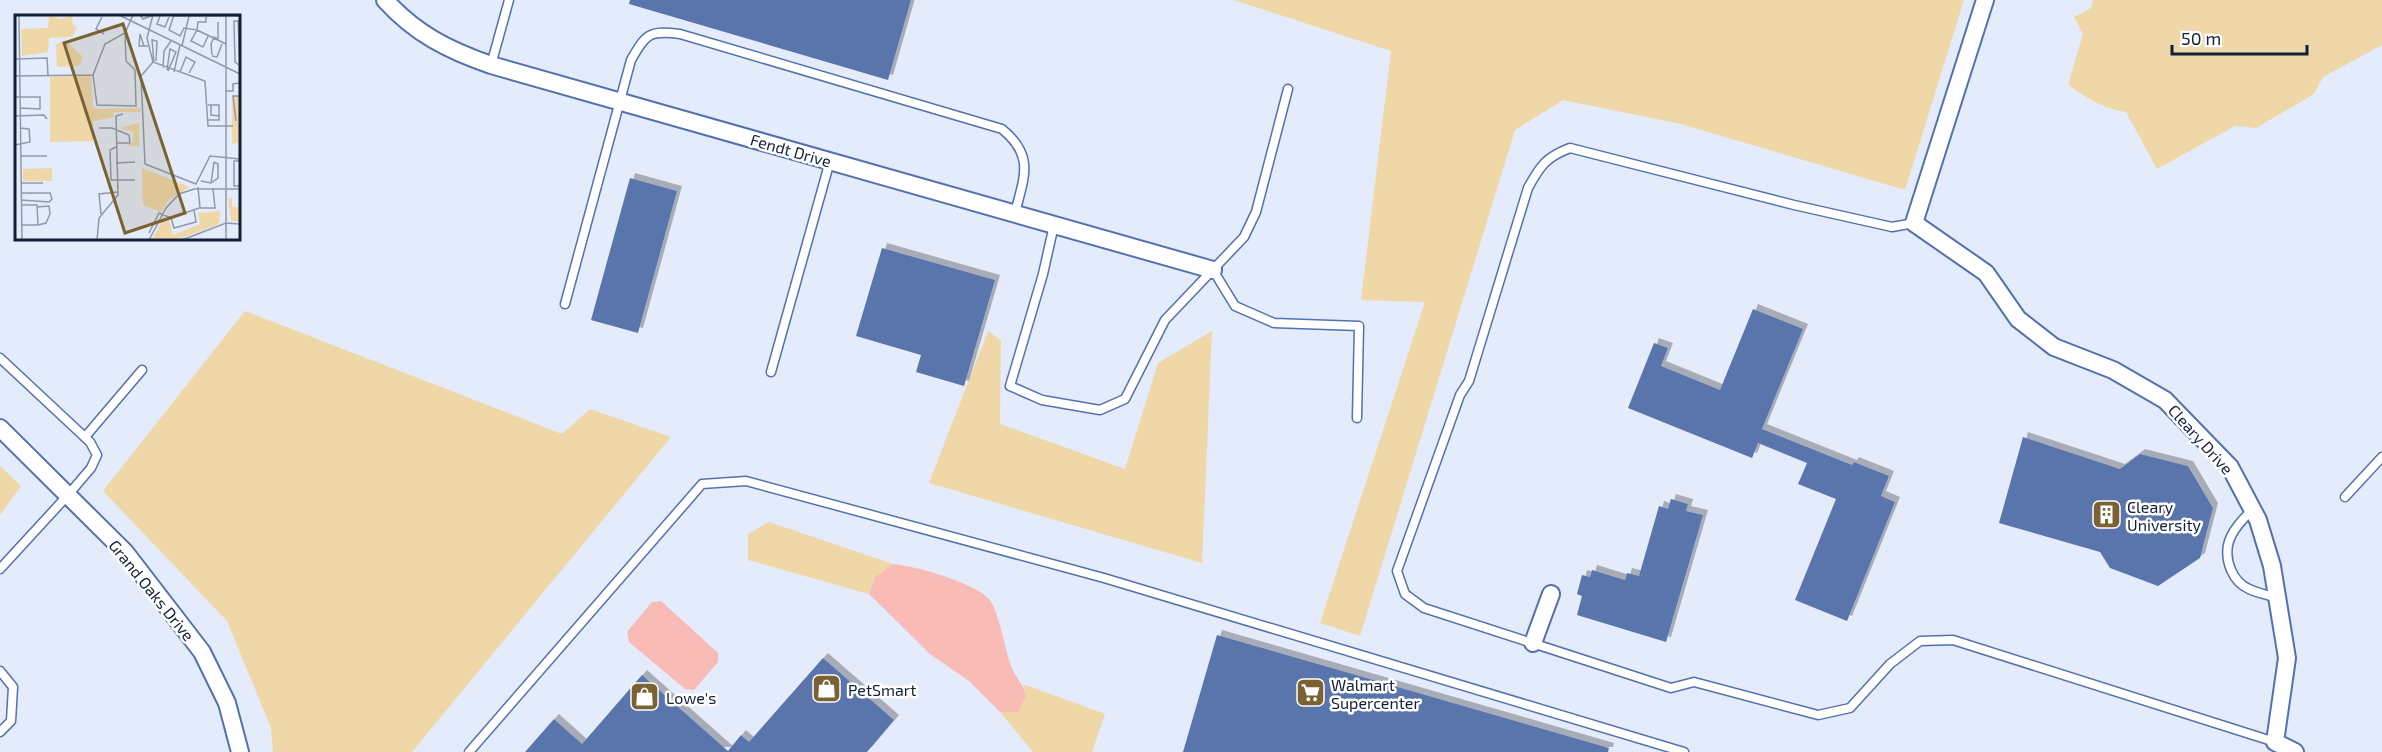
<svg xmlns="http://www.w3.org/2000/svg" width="2382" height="752" viewBox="0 0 2382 752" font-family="'Exo 2',sans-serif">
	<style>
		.green { fill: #efd7a8 }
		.water { fill: #f8bbb6 }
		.building { fill: #5a75ab; filter: url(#shadow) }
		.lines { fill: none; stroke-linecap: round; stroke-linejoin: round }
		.lane-casing { stroke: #5271af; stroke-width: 11 }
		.street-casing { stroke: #5271af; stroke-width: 20 }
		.lane { stroke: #fff; stroke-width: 8 }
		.street { stroke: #fff; stroke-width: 16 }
		.labels { text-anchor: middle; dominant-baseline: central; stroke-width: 5; stroke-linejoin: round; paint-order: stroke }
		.street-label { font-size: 16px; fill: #121f38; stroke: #fff }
		.poi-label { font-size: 16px; fill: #121f38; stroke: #fff; text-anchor: start }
		.inset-road { fill: none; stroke: #9099ac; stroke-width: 1.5 }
		.view { fill: #7a6233; fill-opacity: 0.15; stroke: #7a6233; stroke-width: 3 }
		.inset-edge { fill: none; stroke: #121f38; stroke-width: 3 }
	</style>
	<defs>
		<filter id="shadow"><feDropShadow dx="5" dy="-5" stdDeviation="0" flood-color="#0004"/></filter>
	</defs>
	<rect width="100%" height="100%" fill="#e4ebfa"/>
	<g class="green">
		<polygon points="1234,0 1964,0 1905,190 1681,124 1563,100 1515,130 1360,636 1320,623 1425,302 1361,300 1391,51"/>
		<path d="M2093,0H2382V45L2323,77L2314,94L2256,128L2235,126L2157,169L2126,112C2103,109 2087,98 2068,85L2083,34L2074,17L2091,8Z"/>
		<polygon points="245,311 562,434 590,409 671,437 412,752 273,752 271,728 227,621 103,491"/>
		<polygon points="988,331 1001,340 1000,424 1125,469 1158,363 1212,331 1202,563 929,483"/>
		<polygon points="0,466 21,486 0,515"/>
		<polygon points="769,522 893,564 874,578 869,594 748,560 748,534"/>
		<polygon points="1023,684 1105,714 1092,752 1033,752 1000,712 1018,712 1026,696"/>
	</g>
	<g class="water">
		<path d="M893,564C913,565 974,583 988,598C999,609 1005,652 1012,668C1016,679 1023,682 1026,696L1018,712H1000L969,681L930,654L869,594L874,578Z"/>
		<polygon points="661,601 718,653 718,662 694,690 685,689 629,642 627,632 652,602"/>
	</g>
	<g class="building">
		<polygon points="630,0 911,0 888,80 629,4"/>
		<polygon points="630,178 677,191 638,333 591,320"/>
		<polygon points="882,248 995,280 964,386 916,372 921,355 856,336"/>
		<polygon points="1753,309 1803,329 1762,429 1852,465 1854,462 1889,476 1881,496 1895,502 1847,621 1795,600 1836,499 1798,484 1807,463 1758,443 1752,458 1628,408 1654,343 1668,348 1661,366 1720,390"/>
		<polygon points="2023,437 2120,469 2140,454 2188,466 2213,508 2200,558 2158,586 2110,568 2100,552 1999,523"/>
		<polygon points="1671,499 1688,504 1686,511 1703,515 1666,642 1577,615 1582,596 1577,594 1582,575 1590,577 1592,570 1625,580 1627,573 1639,576 1659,506 1668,509"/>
		<polygon points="1217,635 1609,748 1608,752 1183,752"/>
		<polygon points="823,658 894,720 867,752 525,752 554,719 582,744 642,675 728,751 741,735 749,742"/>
	</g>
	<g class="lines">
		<defs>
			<g id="lane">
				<polyline points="491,65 509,0"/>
				<path d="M1914,223L1892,227L1794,205L1570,148C1546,157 1540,166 1528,188L1469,381L1460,395L1397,571L1405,594L1424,608L1671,688L1694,682L1818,715L1850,708L1890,664L1920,641L1953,640L2275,742"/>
				<polyline points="1054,225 1043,274 1010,386 1042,400 1100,410 1125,399 1165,320 1244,237 1256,212 1288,89"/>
				<polyline points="1213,270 1235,306 1274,323 1359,326 1357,418"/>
				<path d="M565,304L631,60C646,34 649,30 680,34L1002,129C1035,156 1024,177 1015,213"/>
				<polyline points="0,358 90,442 97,455 91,468 68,495 0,569"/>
				<polyline points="771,372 830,161"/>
				<polyline points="85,437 142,370"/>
				<polyline points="2345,497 2382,457"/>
				<path d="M2252,510C2243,519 2231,531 2228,545C2225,562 2233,582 2249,589C2258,593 2268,595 2277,598"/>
				<polyline points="0,671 13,687 11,721 0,732"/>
				<polyline points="469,752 702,484 746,481 1104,578 1684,752"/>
			</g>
			<g id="street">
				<path d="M385,0C416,34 448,50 491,65L1213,270"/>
				<polyline points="1985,0 1914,223 1986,273 2018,319 2054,347 2113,370 2165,400 2230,467 2258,520 2272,566 2287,658 2275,742 2295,752"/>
				<polyline points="0,428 125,552 202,652 227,703 240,752"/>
				<polyline points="1533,643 1551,594"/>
			</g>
		</defs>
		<use href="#lane" class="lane-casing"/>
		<use href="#street" class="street-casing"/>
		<use href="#lane" class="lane"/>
		<use href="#street" class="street"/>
	</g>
	<defs>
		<symbol id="building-square" viewBox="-11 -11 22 22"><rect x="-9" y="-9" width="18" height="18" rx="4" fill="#7a6233" stroke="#fff"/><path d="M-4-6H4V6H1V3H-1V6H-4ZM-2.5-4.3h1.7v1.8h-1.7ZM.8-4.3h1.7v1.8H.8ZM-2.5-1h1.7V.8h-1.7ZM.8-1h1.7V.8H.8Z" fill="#fff"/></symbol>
		<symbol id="shop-square" viewBox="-11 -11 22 22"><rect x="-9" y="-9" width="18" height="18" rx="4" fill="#7a6233" stroke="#fff"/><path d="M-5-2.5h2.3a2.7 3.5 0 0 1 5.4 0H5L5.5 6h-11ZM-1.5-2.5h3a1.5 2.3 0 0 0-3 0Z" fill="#fff"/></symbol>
		<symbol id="supermarket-square" viewBox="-11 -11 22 22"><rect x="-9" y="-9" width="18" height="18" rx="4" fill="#7a6233" stroke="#fff"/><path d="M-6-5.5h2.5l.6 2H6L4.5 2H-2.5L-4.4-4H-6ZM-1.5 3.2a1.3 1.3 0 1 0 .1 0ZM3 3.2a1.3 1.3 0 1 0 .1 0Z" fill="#fff"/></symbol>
	</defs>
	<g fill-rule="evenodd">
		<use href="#building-square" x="2090" y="498" width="33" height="33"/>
		<use href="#shop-square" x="810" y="672" width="33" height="33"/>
		<use href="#supermarket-square" x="1294" y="676" width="33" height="33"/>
		<use href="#shop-square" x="628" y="680" width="33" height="33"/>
	</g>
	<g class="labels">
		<g class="street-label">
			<text transform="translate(791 150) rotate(16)">Fendt Drive</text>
			<text transform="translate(2201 439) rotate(48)">Cleary Drive</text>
			<text transform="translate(152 590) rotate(51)">Grand Oaks Drive</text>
		</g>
		<g class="poi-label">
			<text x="2127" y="506">Cleary<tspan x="2127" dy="18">University</tspan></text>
			<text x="1331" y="684">Walmart<tspan x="1331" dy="18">Supercenter</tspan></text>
			<text x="848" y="689">PetSmart</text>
			<text x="666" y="697">Lowe's</text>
		</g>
	</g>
	<g transform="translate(15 15)">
		<rect width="225" height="225" fill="#e4ebfa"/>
		<path d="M34,0L46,4L57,0L58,10L62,12L57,22L34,23L33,37L7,41L6,14L33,13ZM50,25L68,42L64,51L42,52L41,30ZM76,61L78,91L81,94L126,93V97H98L99,102L78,106V126L35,127V62ZM217,80H225V127L217,129ZM124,108V131H111L118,127V117L105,113ZM37,153V166H8V154ZM127,153L175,172L154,184L146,197L128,190ZM213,183H217V192H225V206H216ZM205,196L204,209L162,225H137L148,203L154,205L158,220L185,209L183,198Z" fill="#efd7a8"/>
		<path class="inset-road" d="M4,0L7,225M104,0L225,59M125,0L128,4L138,0L132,23L138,47L190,66L193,111H218M143,0L174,1M159,0L154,15L165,21L169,13L182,15L183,7H191V2M211,0V225M145,1L142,9L150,12L154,2M87,2L81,14L89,19M223,5L225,51M193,21L188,32L176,26L182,15L211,29M129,31L125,19L124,31H133M167,31L174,1H225M197,40L196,29L199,22L203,24V7M197,41L202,42L207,29M0,44L32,43L33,60M138,47L126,61L130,149L181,169L195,141L225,144M139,48L137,25L142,26L141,46M224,50L220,47L219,6H225M148,53L149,36L156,26M152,55L155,34L161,37L153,56M159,57L165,30M165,57L171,42L180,47L174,58M78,60L82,90L121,91L120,55L111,46L110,18M0,61L78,60L90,29L110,18L118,0M211,76H218V69L225,68M0,82H25V94L5,93M193,90H204V105H193M196,90V100L205,101M0,101L29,100L32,104M221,106L218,81H225V89M84,113H97L114,120L115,128H101M0,130L15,127L14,114L5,113M101,132L95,135L96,165H120M6,141H32M225,146H219V171H225M101,148L120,147M186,166L196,168L203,163V149L199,147M6,168H28M196,168L199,147M183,172L185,193H200L198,174M6,178H35L37,184L34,187L6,185M7,190H22L23,210H7M22,192L34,191L35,199L31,208L23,210M86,199L84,179L103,177M156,203L159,213L181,207L179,195M134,218L144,198L156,203L184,193M82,225L84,203L103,180L101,101L108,99M134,225L151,193L164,179L179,174H225M167,225L211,208L225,209"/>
		<path class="view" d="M108,9L170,198L110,218L49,28Z"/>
		<rect width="225" height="225" class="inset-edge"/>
	</g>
	<path d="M2172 45v9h135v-9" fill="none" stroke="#121f38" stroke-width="3"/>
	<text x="2181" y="45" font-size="18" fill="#121f38" stroke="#ffffff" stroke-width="4.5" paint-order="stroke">50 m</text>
</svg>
